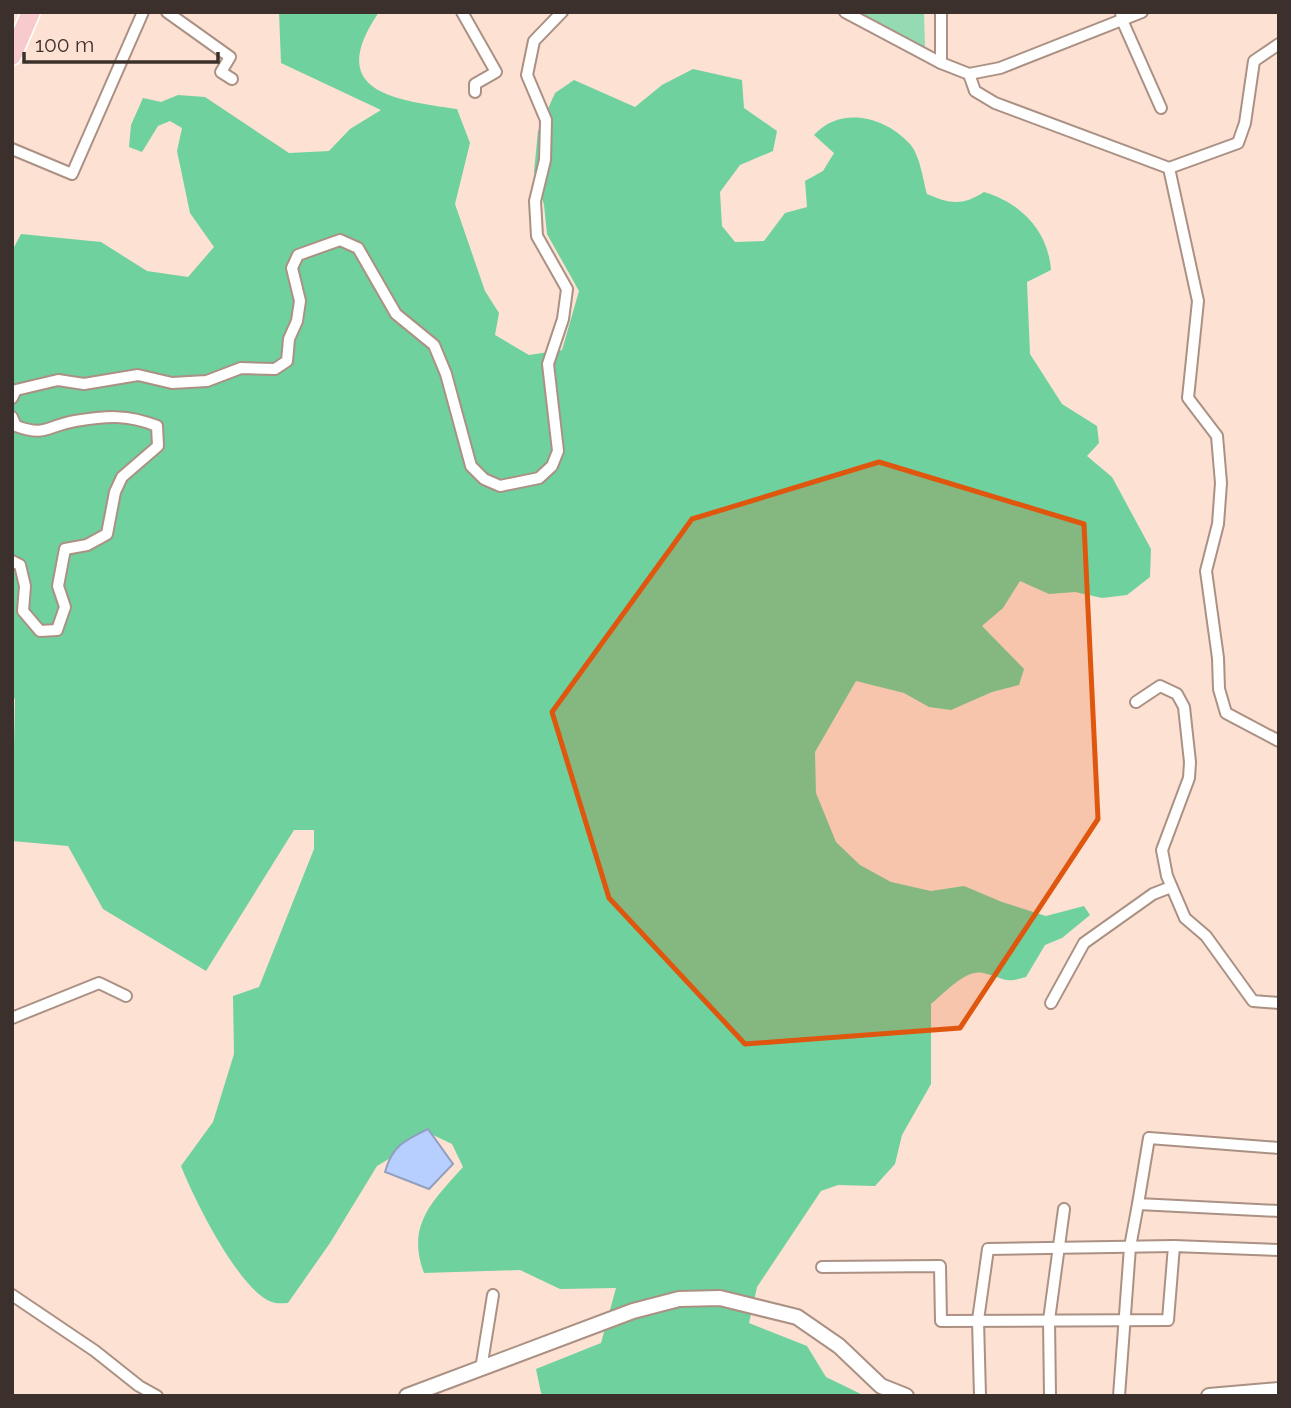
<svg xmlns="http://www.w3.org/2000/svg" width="1291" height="1408" viewBox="0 0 1291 1408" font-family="Raleway,sans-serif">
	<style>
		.green { fill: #94dbb3 }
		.forest { fill: #6fd19e }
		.water { fill: #b6cffe; stroke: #919fbf; stroke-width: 2 }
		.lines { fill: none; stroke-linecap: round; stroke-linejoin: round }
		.minor-casing { stroke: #aa9183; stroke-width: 14 }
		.tertiary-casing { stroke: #aa9183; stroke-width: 18 }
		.trunk-casing { stroke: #fff; stroke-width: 21 }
		.minor { stroke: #fff; stroke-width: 10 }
		.tertiary { stroke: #fff; stroke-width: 14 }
		.trunk { stroke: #f7cbce; stroke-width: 18 }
		.marked { fill: #df570e; fill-opacity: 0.2; stroke: #df570e; stroke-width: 5; stroke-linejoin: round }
	</style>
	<rect width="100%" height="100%" fill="#fde1d3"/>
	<polygon class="green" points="854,12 924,12 925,46 923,49"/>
	<path class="forest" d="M279,12H379C324,92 394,100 457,109L470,143L455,204L485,291L499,313L495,335L529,355L562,350L579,291L547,234L544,205L534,172L538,131L555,93L574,80L635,107L662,85L693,69L742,80L744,108L777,131L773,151L740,165L720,192L722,226L735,242L764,241L785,213L807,207L805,181L823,171L834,153L814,135C840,106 884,116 909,143C920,154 923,180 927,194C950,204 962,206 984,192C1021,203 1048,231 1051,270L1027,282L1030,354L1062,404L1097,426L1099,443L1087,456L1112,477L1151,549L1150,577L1127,595L1102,598L1075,592L1049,594L1020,581L1003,608L982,626L1024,669L1019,685L992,692L951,710L929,707L904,693L856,681L815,752L816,793L836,842L860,865L891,882L931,891L964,886L1002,902L1046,916L1084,906L1090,915L1062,938L1045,945L1026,977C1003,984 1005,978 983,973C965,969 944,994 931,1004V1084L902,1135L895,1164L875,1186L838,1185L821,1191L757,1287L749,1323L807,1346L826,1377L865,1396H545L541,1393L536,1369L601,1343L616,1288L560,1289L520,1270L424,1273C406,1225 432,1202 463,1167L452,1144L431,1134L377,1166L330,1243L288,1303C283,1303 276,1304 272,1302C240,1292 193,1197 181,1166L213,1122L234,1054L233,996L259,987L314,849V830H294L206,971L103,909L68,846L12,841L15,699L12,697V251L21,234L101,242L147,271L188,277L214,247L190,213L177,151L182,128L170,121L158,126L142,152L129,147L131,125L143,98L161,102L178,95L205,97L289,153L329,151L350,129L381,110L281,63Z"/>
	<path class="water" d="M428,1129L453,1164L429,1189L385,1172C392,1146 405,1140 428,1129Z"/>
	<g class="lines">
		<defs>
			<g id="minor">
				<polyline points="167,12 230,57 221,72 232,79"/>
				<polyline points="462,12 496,72 475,84 475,92"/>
				<polyline points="845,12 941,63 969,74 1000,68 1142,12"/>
				<polyline points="1121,12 1122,20 1161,108"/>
				<polyline points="941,63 941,12"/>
				<polyline points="969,74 975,91 995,103 1169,168 1238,143 1245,123 1254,61 1279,44"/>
				<polyline points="12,149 72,174 143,12"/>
				<polyline points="1169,168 1198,301 1188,398 1217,436 1221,483 1218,524 1206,571 1218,658 1219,689 1226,713 1279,741"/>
				<polyline points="12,398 16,390 58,380 84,384 138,375 172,383 207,381 241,368 275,369 287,361 289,339 297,321 300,301 292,268 298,255 340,240 358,248 396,314 434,345 446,374 471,466 484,479 500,486 539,478 552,466 558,451 548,364 563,319 567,289 537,236 535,201 545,160 546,120 527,75 534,41 562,12"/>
				<path d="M12,417L16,426C46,437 46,426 75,421C106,416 127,414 157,426L158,446L122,477L115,492L107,534L87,545L65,549L58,586L65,607L57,630L40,631L23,611L25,586L20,565L12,561"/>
				<polyline points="1136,702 1160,686 1177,694 1184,707 1190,762 1189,778 1162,850 1167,876 1185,918 1206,936 1253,1001 1279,1003"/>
				<polyline points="1051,1003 1084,943 1153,894 1171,887"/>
				<polyline points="12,1018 99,983 126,996"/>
				<polyline points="1279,1148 1149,1138 1138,1204 1279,1211"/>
				<polyline points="822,1267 940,1266 941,1321 1168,1320 1174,1246 1279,1250"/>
				<polyline points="12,1295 95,1351 139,1386 157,1396"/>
				<polyline points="481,1369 493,1295"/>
				<polyline points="980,1396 978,1320 988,1249 1174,1246"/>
				<polyline points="1050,1396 1049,1320 1064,1209"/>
				<polyline points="1119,1396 1130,1247 1138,1204"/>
			</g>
			<g id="tertiary">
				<polyline points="407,1396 633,1311 679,1299 720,1298 797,1317 839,1346 881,1386 906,1396"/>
				<polyline points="1209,1396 1279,1390"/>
			</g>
			<polyline id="trunk" points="12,56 31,12"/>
		</defs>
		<use href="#minor" class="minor-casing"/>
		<use href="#tertiary" class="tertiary-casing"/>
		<use href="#trunk" class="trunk-casing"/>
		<use href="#minor" class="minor"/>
		<use href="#tertiary" class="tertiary"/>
		<use href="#trunk" class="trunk"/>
	</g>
	<path class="marked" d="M879,462L1084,524L1098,819L960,1028L745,1044L609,898L552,712L692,519Z"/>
	<rect width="1291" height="1408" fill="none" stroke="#3b302b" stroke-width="28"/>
	<path d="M24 52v10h194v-10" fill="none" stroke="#3b302b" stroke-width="3.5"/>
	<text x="35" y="52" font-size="21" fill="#3b302b" stroke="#fde1d3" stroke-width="5" paint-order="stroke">100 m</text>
</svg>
